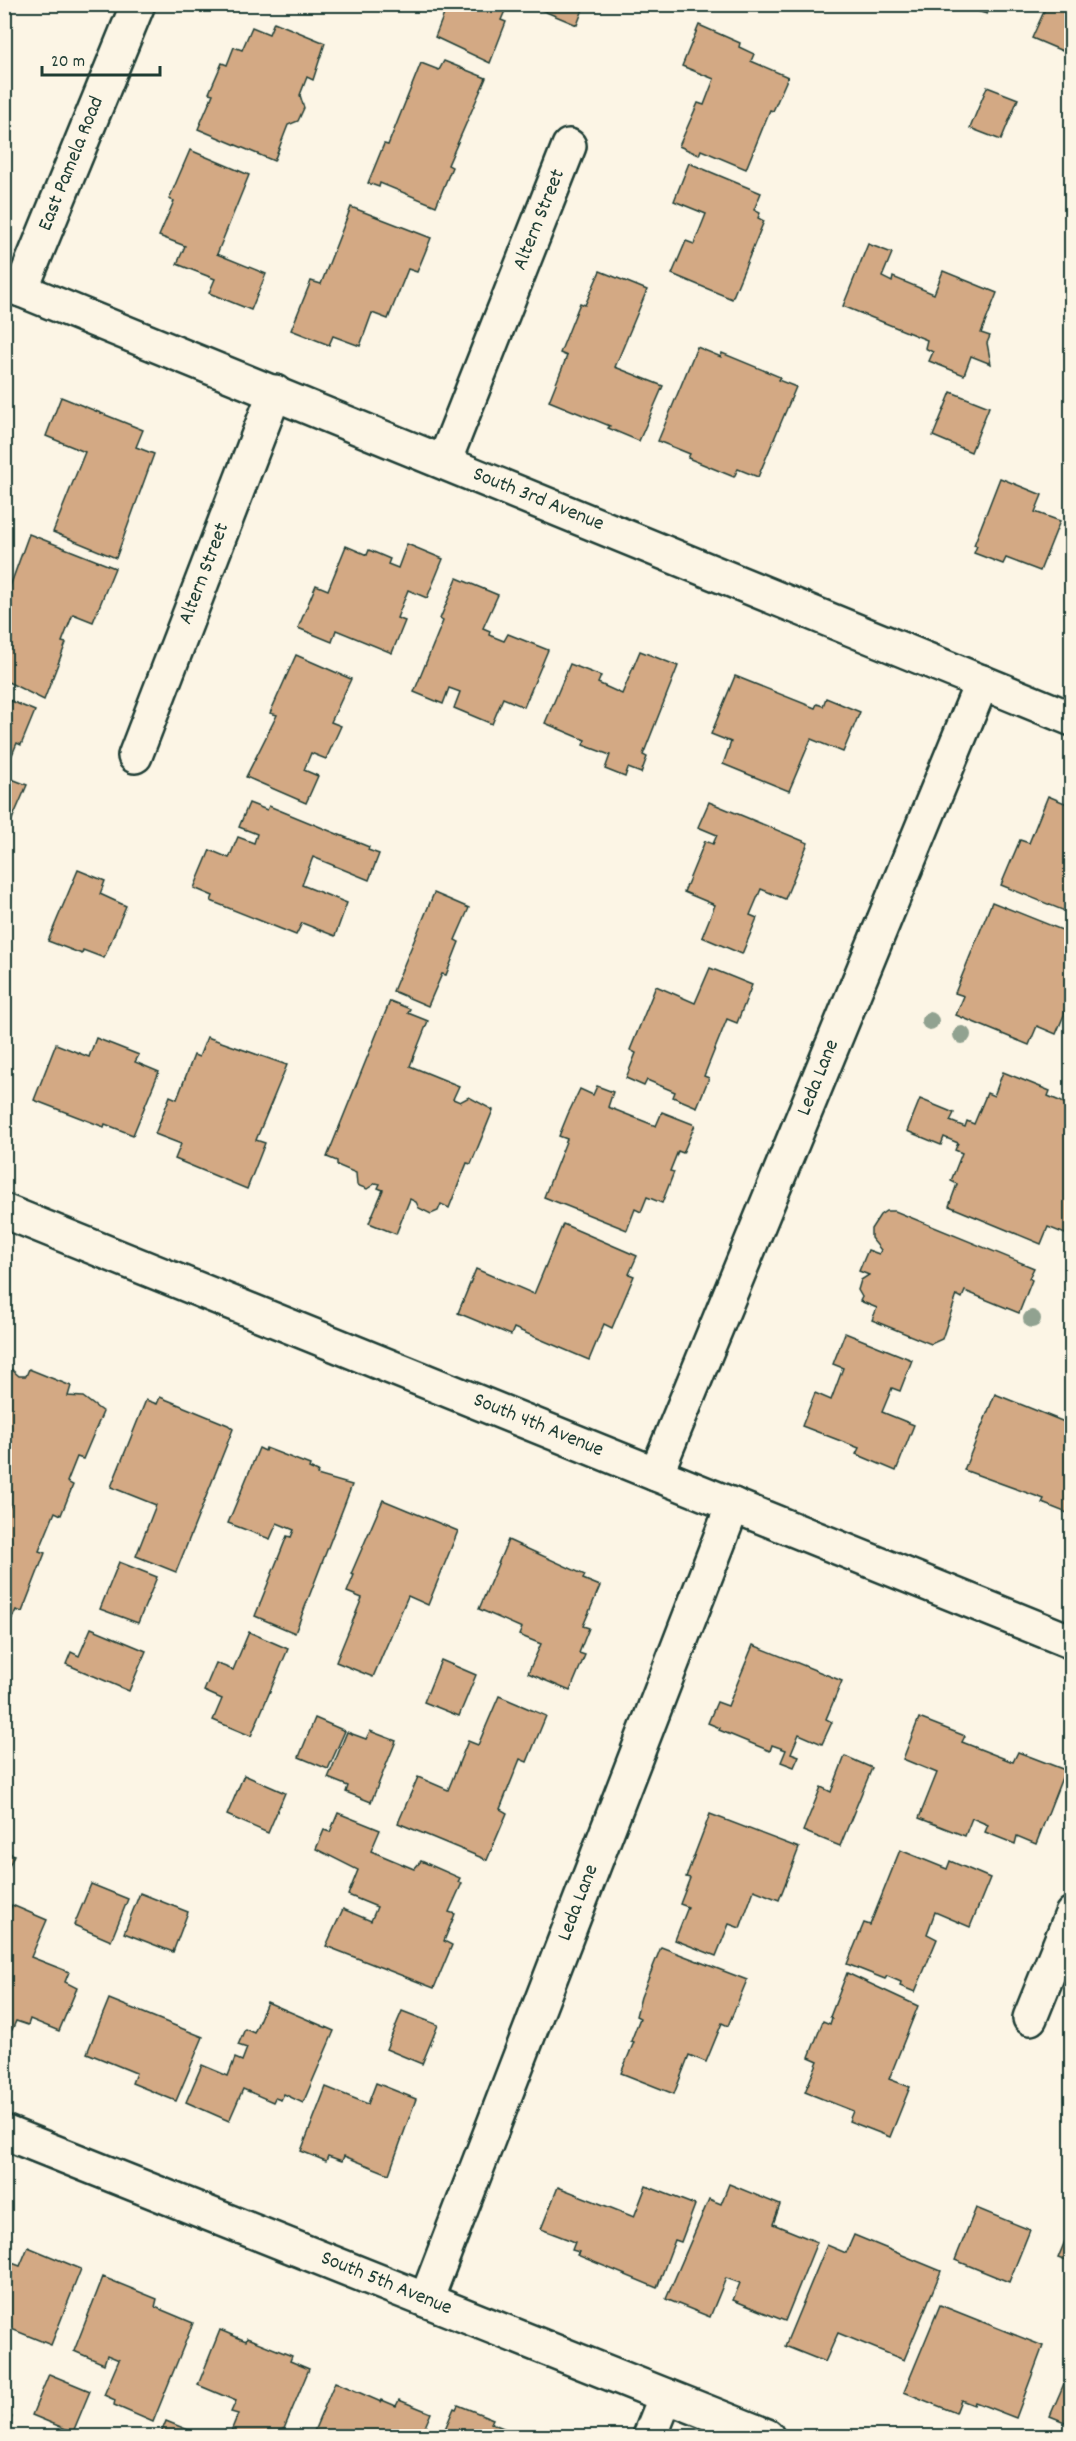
<svg xmlns="http://www.w3.org/2000/svg" width="1076" height="2441" viewBox="0 0 1076 2441" font-family="Dekko,sans-serif">
	<style>
		.building { fill: #d3a984; stroke: #1f3d34; stroke-width: 1.5 }
		.lines { fill: none; stroke-linecap: round; stroke-linejoin: round }
		.street-casing { stroke: #1f3d34; stroke-width: 38 }
		.street { stroke: #fcf5e5; stroke-width: 33 }
		.tree { fill: #91a290 }
		.labels { text-anchor: middle; dominant-baseline: central; stroke-width: 4.5; stroke-linejoin: round; paint-order: stroke }
		.street-label { font-size: 21px; fill: #1f3d34; stroke: #fcf5e5 }
	</style>
	<rect width="100%" height="100%" fill="#fcf5e5"/>
	<filter id="ink" filterUnits="userSpaceOnUse"><feTurbulence type="fractalNoise" baseFrequency=".0167" numOctaves="2"/><feDisplacementMap in="SourceGraphic" scale="12" xChannelSelector="R" yChannelSelector="G"/><feConvolveMatrix kernelMatrix="1 2 1 2 8 2 1 2 1" color-interpolation-filters="sRGB"/></filter>
	<g filter="url(#ink)">
		<g class="building">
			<polygon points="448,4 508,4 501,20 506,22 490,63 435,37"/>
			<polygon points="527,4 585,4 577,25"/>
			<polygon points="954,4 991,4 987,14"/>
			<polygon points="1039,4 1072,4 1072,55 1032,38 1046,7"/>
			<polygon points="274,22 325,43 313,80 307,77 300,95 304,108 298,121 288,125 274,161 198,129 213,94 209,93 222,63 227,65 234,47 242,50 252,27 269,34"/>
			<polygon points="699,25 740,43 739,47 754,54 751,61 788,77 773,111 770,110 746,169 701,150 699,155 679,146 698,103 704,105 714,79 682,66"/>
			<polygon points="444,61 486,78 448,165 452,167 436,206 380,183 379,187 368,183 384,144 388,145 421,63 439,70"/>
			<polygon points="987,87 1018,99 1001,140 970,128"/>
			<polygon points="190,150 249,175 217,254 266,274 251,310 209,293 215,279 177,264 185,246 159,236 174,201 169,199"/>
			<polygon points="689,163 761,193 754,210 760,213 758,218 764,221 732,299 672,274 686,241 694,244 706,214 674,201"/>
			<polygon points="351,207 431,238 417,272 408,269 388,319 372,313 360,346 333,336 329,345 291,330 311,281 321,284"/>
			<polygon points="868,244 892,253 882,277 892,282 893,277 934,294 943,271 997,293 981,333 990,336 987,343 991,364 971,356 964,375 929,361 933,352 925,348 927,340 843,306"/>
			<polygon points="1072,252 1072,268 1066,266"/>
			<polygon points="600,271 647,290 615,367 663,386 639,441 608,428 610,426 549,401 567,356 560,353 580,303 585,305"/>
			<polygon points="697,347 721,357 722,353 780,377 778,380 796,387 758,477 738,469 734,477 688,458 690,454 658,441"/>
			<polygon points="951,392 989,407 971,452 933,436"/>
			<polygon points="61,397 143,430 136,447 154,454 116,558 53,532 85,452 46,436"/>
			<polygon points="1000,478 1042,495 1035,512 1060,521 1040,571 1006,558 1003,564 974,553 977,546 974,545"/>
			<polygon points="29,534 115,568 93,622 73,614 62,642 66,643 44,700 4,680 4,603"/>
			<polygon points="407,544 443,559 427,598 408,590 397,618 405,621 392,653 336,630 332,642 298,628 316,585 328,590 346,546 367,555 369,550 390,559 388,564 398,568"/>
			<polygon points="457,578 498,595 483,628 490,631 489,635 504,641 508,634 548,650 524,707 503,698 492,724 454,708 460,692 449,688 443,704 414,692 443,621 440,619"/>
			<polygon points="640,651 678,666 643,755 647,757 641,773 628,768 625,777 605,769 610,755 583,745 585,740 545,723 570,664 601,676 598,683 622,694"/>
			<polygon points="296,655 351,679 331,722 341,726 326,759 311,753 304,770 318,776 306,803 246,777 277,715 270,713"/>
			<polygon points="735,676 815,708 817,704 823,706 826,698 860,712 843,752 811,739 789,791 723,764 731,742 711,734"/>
			<polygon points="4,698 35,711 21,745 17,743 4,774"/>
			<polygon points="4,776 27,785 10,824 4,822"/>
			<polygon points="1048,796 1072,806 1072,914 1001,885 1020,840 1029,843"/>
			<polygon points="709,802 808,843 785,899 761,889 750,915 757,918 742,954 702,937 715,905 684,892 705,841 713,844 717,835 698,827"/>
			<polygon points="249,803 267,810 269,806 369,847 368,850 379,854 369,880 313,857 302,885 347,903 335,936 302,923 296,935 211,901 213,896 194,888 210,850 229,858 238,837 254,843 257,834 239,827"/>
			<polygon points="78,870 105,881 100,894 126,906 104,958 83,950 82,954 48,941"/>
			<polygon points="434,893 469,908 455,940 459,942 446,975 442,974 428,1006 393,991"/>
			<polygon points="992,902 1072,934 1072,996 1056,1034 1037,1026 1029,1045 956,1015 964,996 955,993"/>
			<polygon points="710,968 752,985 737,1023 727,1019 704,1076 709,1078 697,1107 673,1097 675,1092 647,1080 644,1086 626,1078 636,1053 630,1050 656,986 695,1003"/>
			<polygon points="390,1001 410,1009 408,1013 428,1021 410,1066 459,1086 453,1099 460,1102 469,1097 493,1110 471,1164 467,1163 449,1208 441,1204 438,1211 431,1214 419,1208 416,1202 410,1199 396,1234 369,1223 383,1190 378,1188 380,1184 376,1183 367,1189 357,1185 356,1173 337,1165 337,1161 327,1157"/>
			<polygon points="207,1037 287,1065 256,1140 265,1143 247,1189 175,1159 181,1144 155,1134 170,1096 177,1099 194,1055 199,1057"/>
			<polygon points="96,1038 139,1055 135,1062 159,1072 133,1135 105,1124 104,1127 34,1100 56,1044 89,1057"/>
			<polygon points="1003,1072 1050,1091 1048,1096 1071,1106 1066,1118 1072,1121 1070,1236 1048,1227 1041,1244 949,1206 957,1184 951,1181 962,1153 955,1150 958,1143 944,1137 941,1145 907,1131 920,1099 954,1113 950,1121 965,1127 967,1121 974,1124 987,1093 994,1096"/>
			<polygon points="597,1086 613,1092 608,1107 656,1126 662,1112 695,1125 683,1153 678,1151 670,1171 674,1172 662,1203 647,1197 641,1212 635,1209 627,1230 544,1197 567,1139 559,1136 568,1114 580,1089 593,1095"/>
			<polygon points="886,1211 895,1211 1034,1268 1029,1278 1032,1280 1019,1313 965,1291 962,1298 957,1295 942,1339 931,1344 872,1320 877,1308 860,1301 862,1297 858,1290 861,1280 869,1275 859,1271 868,1250 879,1254 881,1250 871,1238 871,1229 880,1215"/>
			<polygon points="563,1224 637,1256 629,1274 634,1276 612,1328 604,1324 589,1360 514,1328 511,1335 458,1313 476,1269 534,1294"/>
			<polygon points="845,1333 912,1360 900,1391 892,1388 882,1412 914,1425 896,1471 856,1454 859,1448 802,1426 815,1393 831,1400 843,1368 833,1364"/>
			<polygon points="4,1363 19,1376 26,1376 29,1369 71,1386 68,1396 83,1397 103,1412 83,1459 77,1457 67,1482 73,1485 61,1515 55,1512 39,1551 45,1553 22,1612 16,1610 9,1625 4,1623 4,1518 10,1506 4,1504"/>
			<polygon points="995,1394 1072,1425 1072,1515 1042,1503 1044,1499 964,1470"/>
			<polygon points="160,1397 228,1425 233,1429 176,1572 136,1556 156,1505 111,1487 146,1400 157,1404"/>
			<polygon points="259,1448 265,1451 266,1448 310,1465 309,1468 318,1472 317,1475 352,1485 295,1633 255,1616 287,1536 291,1537 294,1530 277,1523 270,1539 228,1523"/>
			<polygon points="383,1500 458,1531 428,1605 408,1596 373,1677 336,1662 362,1598 347,1592 354,1575 351,1574"/>
			<polygon points="508,1540 585,1575 583,1579 600,1586 583,1626 589,1628 579,1653 585,1655 570,1691 528,1673 541,1644 519,1635 522,1628 479,1609"/>
			<polygon points="119,1562 157,1577 138,1623 100,1609"/>
			<polygon points="91,1628 146,1651 129,1691 66,1664 71,1652 79,1656"/>
			<polygon points="249,1632 288,1649 251,1736 213,1720 222,1699 204,1691 216,1663 233,1670"/>
			<polygon points="753,1645 842,1681 826,1719 832,1722 822,1744 799,1734 791,1753 799,1756 794,1767 781,1762 786,1750 772,1745 770,1751 719,1730 720,1728 708,1723 717,1702 728,1706"/>
			<polygon points="441,1660 476,1675 459,1716 424,1702"/>
			<polygon points="499,1696 546,1716 527,1762 520,1759 500,1809 507,1813 487,1860 398,1823 418,1777 448,1790 468,1741 478,1745"/>
			<polygon points="315,1718 345,1731 328,1769 299,1757"/>
			<polygon points="919,1718 965,1736 962,1742 1013,1762 1018,1752 1065,1770 1036,1844 1017,1836 1015,1844 985,1832 988,1825 972,1818 965,1836 919,1818 937,1773 903,1759"/>
			<polygon points="370,1731 396,1741 371,1802 346,1792 348,1786 328,1778 347,1732 366,1739"/>
			<polygon points="845,1756 872,1768 840,1846 803,1831 821,1787 831,1792"/>
			<polygon points="244,1775 285,1793 268,1833 227,1815"/>
			<polygon points="338,1813 380,1830 371,1851 414,1869 421,1861 460,1878 458,1882 462,1883 449,1912 455,1914 444,1941 452,1945 434,1988 326,1946 343,1909 371,1921 377,1907 348,1895 358,1870 316,1849 324,1830 330,1832"/>
			<polygon points="710,1814 799,1848 779,1900 754,1890 740,1928 729,1924 716,1956 675,1940 688,1907 680,1904 690,1878 686,1877"/>
			<polygon points="900,1850 947,1869 950,1861 990,1878 970,1927 935,1912 927,1934 937,1939 915,1992 900,1986 901,1982 887,1976 885,1979 847,1964 864,1923 870,1925"/>
			<polygon points="4,1851 14,1855 4,1878"/>
			<polygon points="91,1884 128,1899 111,1941 74,1925"/>
			<polygon points="140,1893 188,1912 173,1952 124,1933"/>
			<polygon points="12,1905 47,1920 31,1957 69,1972 65,1982 77,1988 59,2031 30,2019 28,2025 16,2021 12,2030 4,2027 4,1922"/>
			<polygon points="661,1947 747,1980 728,2026 722,2023 706,2062 689,2055 674,2094 621,2073 634,2042 631,2041 640,2018 636,2016 641,1997"/>
			<polygon points="847,1973 918,2006 889,2079 910,2087 890,2137 849,2121 853,2111 805,2092 818,2061 809,2057 823,2021 830,2024 832,2018 830,2017"/>
			<polygon points="109,1999 203,2037 176,2101 132,2083 136,2073 87,2053"/>
			<polygon points="267,2002 334,2031 303,2103 284,2094 281,2100 275,2098 273,2102 243,2089 229,2121 186,2102 202,2065 228,2076 235,2058 242,2061 247,2048 238,2045 245,2029 254,2033"/>
			<polygon points="402,2011 438,2025 422,2064 386,2049"/>
			<polygon points="376,2083 416,2099 389,2174 344,2156 342,2161 328,2156 326,2161 301,2151 326,2087 368,2104"/>
			<polygon points="729,2184 780,2205 773,2224 817,2242 785,2321 733,2300 740,2283 726,2278 710,2317 666,2299 709,2199 721,2204"/>
			<polygon points="646,2186 695,2205 681,2242 675,2240 657,2288 577,2255 579,2252 572,2250 575,2242 541,2229 558,2187 634,2217"/>
			<polygon points="976,2208 1030,2230 1009,2282 955,2260"/>
			<polygon points="1072,2224 1072,2263 1058,2258"/>
			<polygon points="854,2235 941,2271 904,2360 838,2333 825,2362 785,2346 827,2245 846,2253"/>
			<polygon points="28,2247 81,2269 51,2345 4,2326 4,2260 20,2266"/>
			<polygon points="103,2277 157,2299 155,2307 193,2323 153,2422 114,2405 115,2400 104,2395 119,2360 107,2355 104,2364 74,2351"/>
			<polygon points="940,2305 1043,2346 1016,2418 975,2402 974,2405 961,2400 956,2413 904,2392"/>
			<polygon points="220,2330 246,2341 247,2338 292,2356 290,2361 309,2369 281,2436 229,2436 238,2414 231,2412 236,2401 198,2385"/>
			<polygon points="1072,2365 1072,2425 1050,2416"/>
			<polygon points="49,2374 90,2391 73,2432 32,2415"/>
			<polygon points="335,2382 381,2402 382,2400 396,2406 399,2400 431,2413 421,2436 312,2436"/>
			<polygon points="458,2405 493,2419 491,2423 523,2436 442,2436 454,2408 456,2409"/>
			<polygon points="4,2414 12,2417 5,2436 4,2436"/>
			<polygon points="166,2421 203,2436 160,2436"/>
		</g>
		<g class="lines">
			<defs>
				<g id="street">
					<polyline points="4,283 1072,719"/>
					<polyline points="21,290 138,4"/>
					<polyline points="444,462 569,146"/>
					<polyline points="135,756 275,392"/>
					<polyline points="4,1211 1072,1642"/>
					<polyline points="656,1474 982,682"/>
					<polyline points="1030,2018 1072,1914"/>
					<polyline points="4,2132 767,2436"/>
					<polyline points="426,2300 733,1505"/>
					<polyline points="650,2436 666,2396"/>
				</g>
			</defs>
			<use href="#street" class="street-casing"/>
			<use href="#street" class="street"/>
		</g>
		<g class="tree">
			<circle cx="930" cy="1021" r="9"/>
			<circle cx="962" cy="1035" r="9"/>
			<circle cx="1032" cy="1319" r="9"/>
		</g>
	</g>
	<g class="labels">
		<g class="street-label">
			<text transform="translate(72 164) rotate(-68)">East Pamela Road</text>
			<text transform="translate(540 220) rotate(-68)">Altern Street</text>
			<text transform="translate(538 500) rotate(22)">South 3rd Avenue</text>
			<text transform="translate(205 574) rotate(-69)">Altern Street</text>
			<text transform="translate(819 1078) rotate(-68)">Leda Lane</text>
			<text transform="translate(538 1426) rotate(22)">South 4th Avenue</text>
			<text transform="translate(579 1903) rotate(-69)">Leda Lane</text>
			<text transform="translate(386 2284) rotate(22)">South 5th Avenue</text>
		</g>
	</g>
	<rect width="1076" height="2441" fill="none" stroke="#fcf5e5" stroke-width="24"/>
	<rect x="12" y="12" width="1052" height="2417" fill="none" stroke="#1f3d34" stroke-width="2" filter="url(#ink)"/>
	<path d="M42 66v9h118v-9" fill="none" stroke="#1f3d34" stroke-width="3"/>
	<text x="51" y="66" font-size="18" fill="#1f3d34" stroke="#fcf5e5" stroke-width="4.5" paint-order="stroke">20 m</text>
</svg>
